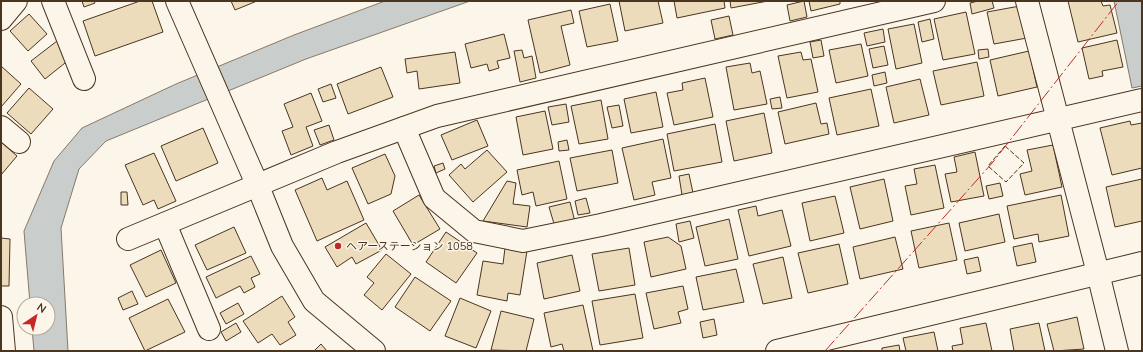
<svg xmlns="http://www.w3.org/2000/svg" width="1143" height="352" viewBox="0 0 1143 352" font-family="Mulish,'Noto Sans JP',sans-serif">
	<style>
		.water { fill: #c9cecd; stroke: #887966 }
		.building { fill: #ecdcbc; stroke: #4a3520 }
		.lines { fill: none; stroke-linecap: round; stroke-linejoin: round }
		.street-casing { stroke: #4a3520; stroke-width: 24 }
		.secondary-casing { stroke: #4a3520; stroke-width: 24 }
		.street { stroke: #fbf6e9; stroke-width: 22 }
		.secondary { stroke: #fbf6e9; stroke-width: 22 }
		.fence { stroke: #4a3520; stroke-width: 1; stroke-dasharray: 5 2; stroke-linecap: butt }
		.power { stroke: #c62828; stroke-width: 1; stroke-dasharray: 14 3 2 3; stroke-linecap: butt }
		.poi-dot { fill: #c62828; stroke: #fbf6e9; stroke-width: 1.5 }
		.labels { text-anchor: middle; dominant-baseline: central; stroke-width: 3; stroke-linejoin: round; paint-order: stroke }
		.poi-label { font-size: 11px; fill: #4a3520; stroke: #fbf6e9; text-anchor: start }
	</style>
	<rect width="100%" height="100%" fill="#fbf6e9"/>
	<g class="water">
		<polygon points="385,1 470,1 306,59 106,141 79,169 61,228 68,351 34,351 32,328 48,328 48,304 30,304 24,231 54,161 82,128 176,84 294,35"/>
		<polygon points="1114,1 1142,1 1142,86 1132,88"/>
	</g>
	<g class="building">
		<polygon points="82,1 94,1 95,3 84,7"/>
		<polygon points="140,1 152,1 163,32 95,56 83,21"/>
		<polygon points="231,1 257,1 235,10"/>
		<polygon points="619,1 658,1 663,23 625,31"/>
		<polygon points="674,1 724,1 725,8 677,18"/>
		<polygon points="730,1 768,1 731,8"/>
		<polygon points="804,1 807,17 790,21 787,5"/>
		<polygon points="809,1 840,1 840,4 811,11"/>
		<polygon points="978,1 992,1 994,8 972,14 970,3"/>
		<polygon points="1068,1 1101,1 1103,6 1110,5 1117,33 1078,42"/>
		<polygon points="610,4 618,41 587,47 579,11"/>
		<polygon points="1020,6 1027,38 994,44 987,12"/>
		<polygon points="571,10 574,23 561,26 570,65 540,73 528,20"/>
		<polygon points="966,12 975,54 943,60 934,19"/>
		<polygon points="29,14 47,34 28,51 10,31"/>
		<polygon points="729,16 733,35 715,39 711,20"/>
		<polygon points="930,19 934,39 922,42 918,22"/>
		<polygon points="914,24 922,63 896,69 888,29"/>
		<polygon points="883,29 885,42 867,46 864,33"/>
		<polygon points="504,34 510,58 497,61 499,68 489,71 487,64 471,68 465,44"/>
		<polygon points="821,40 824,56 813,58 810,42"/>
		<polygon points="1117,40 1123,67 1102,71 1103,76 1089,79 1082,48"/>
		<polygon points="57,41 70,59 45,79 31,61"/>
		<polygon points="861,44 868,76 836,83 829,50"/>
		<polygon points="884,46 888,65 873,68 869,49"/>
		<polygon points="988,49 989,57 979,59 978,50"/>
		<polygon points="522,50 524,58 532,56 536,78 520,82 514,51"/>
		<polygon points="1029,51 1037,87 998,96 990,60"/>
		<polygon points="455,52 460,83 419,89 417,71 407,73 405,59"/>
		<polygon points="801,52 803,60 811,59 818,92 787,98 778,56"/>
		<polygon points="977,62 984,96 941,105 933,71"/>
		<polygon points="750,63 752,73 760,71 767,104 734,110 726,67"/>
		<polygon points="1,66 21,84 1,107"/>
		<polygon points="381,67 393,97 348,114 337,84"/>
		<polygon points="885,72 887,83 874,86 872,75"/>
		<polygon points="705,78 713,117 674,125 667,93 683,90 682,83"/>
		<polygon points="920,79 929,115 894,123 886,87"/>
		<polygon points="331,84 336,98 323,102 318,89"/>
		<polygon points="29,88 53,109 31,134 7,113"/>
		<polygon points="871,89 879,126 837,135 829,98"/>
		<polygon points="656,92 663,127 631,133 624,99"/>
		<polygon points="311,93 322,121 306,127 313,146 291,155 282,131 293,127 284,104"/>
		<polygon points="780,97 782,108 772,109 770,99"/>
		<polygon points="601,100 608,139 579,144 571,106"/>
		<polygon points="816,103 821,124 827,123 829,134 785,144 778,112"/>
		<polygon points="566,104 569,122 552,125 548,107"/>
		<polygon points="619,105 623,126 612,128 607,107"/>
		<polygon points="545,111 553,149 523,155 516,117"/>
		<polygon points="764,113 772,153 734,161 726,121"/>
		<polygon points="477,120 488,146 452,160 441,135"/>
		<polygon points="1130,121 1131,125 1142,123 1142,168 1112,175 1100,128"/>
		<polygon points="715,124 722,162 674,171 667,134"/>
		<polygon points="329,125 334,140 320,145 314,130"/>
		<polygon points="203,128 218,163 176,181 161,146"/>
		<polygon points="663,139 671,178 652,182 655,195 634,200 622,148"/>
		<polygon points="567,140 569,150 559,151 558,142"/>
		<polygon points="1,142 17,156 1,175"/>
		<polygon points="1053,145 1062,187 1025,195 1020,174 1032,171 1027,150"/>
		<polygon points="487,150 507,172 473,202 449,175 461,164 465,169"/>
		<polygon points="612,150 618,183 577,191 570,158"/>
		<polygon points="975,152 984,196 951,202 945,174 957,172 954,157"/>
		<polygon points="154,153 176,201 158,209 154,200 143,205 125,165"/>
		<polygon points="385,154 395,176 391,194 368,204 352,168"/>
		<polygon points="559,161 567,199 536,206 533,192 522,195 517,170"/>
		<polygon points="443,163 445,169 436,173 434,166"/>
		<polygon points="935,165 944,208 911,215 905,186 917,184 914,169"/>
		<polygon points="689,174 693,193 682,195 679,176"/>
		<polygon points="322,178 327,190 347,181 364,220 317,241 295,190"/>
		<polygon points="884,179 893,221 860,229 850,187"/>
		<polygon points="1142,179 1142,221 1115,227 1106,187"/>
		<polygon points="507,181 516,183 513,204 530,206 527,227 483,221"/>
		<polygon points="1000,183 1003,196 989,199 986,186"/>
		<polygon points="121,192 127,192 128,205 121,205"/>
		<polygon points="419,195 440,229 413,245 393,211"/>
		<polygon points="1061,195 1069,236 1039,242 1038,234 1014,239 1007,206"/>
		<polygon points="835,196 844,233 810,241 802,203"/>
		<polygon points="586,198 590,213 578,215 575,201"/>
		<polygon points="570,202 575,222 555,227 549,207"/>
		<polygon points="756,206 758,216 782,210 791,246 749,256 738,210"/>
		<polygon points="999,214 1005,242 965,251 959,223"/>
		<polygon points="729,219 738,259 705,266 696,227"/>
		<polygon points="690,221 694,238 679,242 676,224"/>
		<polygon points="366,223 382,250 356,264 352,257 337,267 325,247"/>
		<polygon points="949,223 957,260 919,268 911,231"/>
		<polygon points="234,227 246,253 207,270 195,245"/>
		<polygon points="446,232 477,253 456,283 426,262"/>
		<polygon points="668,237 681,246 686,269 651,277 644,242"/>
		<polygon points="895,237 903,269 860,279 853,247"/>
		<polygon points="1,238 10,239 9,286 1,286"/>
		<polygon points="1032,243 1036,262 1017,266 1013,247"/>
		<polygon points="839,244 848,284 808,293 798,253"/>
		<polygon points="505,248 527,251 520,295 508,293 507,301 477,295 483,261 503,264"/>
		<polygon points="629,248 635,285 599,291 592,254"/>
		<polygon points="161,250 176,283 146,297 130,265"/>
		<polygon points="386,254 411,274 382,310 364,295 374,283 367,277"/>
		<polygon points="572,255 580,291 544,299 537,263"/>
		<polygon points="251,256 260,274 251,278 255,287 244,293 240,286 216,298 206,277"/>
		<polygon points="783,257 792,298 763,304 753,264"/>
		<polygon points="978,257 981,271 967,274 964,260"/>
		<polygon points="736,269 744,302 703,310 696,277"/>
		<polygon points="415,277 451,301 430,331 395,307"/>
		<polygon points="683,286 688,309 678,312 681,323 654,329 646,293"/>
		<polygon points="132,291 138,304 123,310 118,298"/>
		<polygon points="635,294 643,338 600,345 592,301"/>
		<polygon points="282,296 295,317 288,322 296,335 280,345 272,334 258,343 243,321"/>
		<polygon points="460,298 491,311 476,348 445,336"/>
		<polygon points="168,299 185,332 145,351 129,318"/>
		<polygon points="238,303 244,314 226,324 220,313"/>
		<polygon points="583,305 593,351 564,351 562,344 551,347 544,313"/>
		<polygon points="501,311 534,319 526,351 491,350"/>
		<polygon points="1077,317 1084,349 1054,351 1047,324"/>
		<polygon points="714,319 717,335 703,338 700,322"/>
		<polygon points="236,323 241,332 226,341 221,332"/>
		<polygon points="986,323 992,351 953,351 952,346 963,344 960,328"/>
		<polygon points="1039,323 1045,351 1014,351 1010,329"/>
		<polygon points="934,332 938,351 906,351 903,338"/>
		<polygon points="321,344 327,351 314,351"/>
		<polygon points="899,345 900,351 882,351 882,348"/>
	</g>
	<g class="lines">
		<defs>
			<g id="street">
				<polyline points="53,1 84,79"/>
				<polyline points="1027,1 1098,273 1117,351"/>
				<polyline points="1,19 16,1"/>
				<polyline points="1,127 19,142"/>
				<polyline points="404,128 434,198 474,231 523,241 601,225 1142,100"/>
				<polyline points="165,224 209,329"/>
				<polyline points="128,239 337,152 437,116 934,1"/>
				<polyline points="1,317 4,351"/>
			</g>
			<g id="secondary">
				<polyline points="177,1 257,184 282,246 314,301 374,351"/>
				<polyline points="777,351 1142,263"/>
			</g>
		</defs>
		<use href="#street" class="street-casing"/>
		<use href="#secondary" class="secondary-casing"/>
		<use href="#street" class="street"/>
		<use href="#secondary" class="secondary"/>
		<polygon class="fence" points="1005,146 1024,163 1006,182 988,166"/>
		<polyline class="power" points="825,351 993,162 1119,1"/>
	</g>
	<circle class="poi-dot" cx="338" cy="246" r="4"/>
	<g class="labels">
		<g class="poi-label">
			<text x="346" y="246">ヘアーステーション 1058</text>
		</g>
	</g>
	<rect width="1143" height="352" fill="none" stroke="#4a3520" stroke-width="4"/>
	<g transform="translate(36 316) rotate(35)"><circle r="19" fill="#fbf6e9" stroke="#b4a999"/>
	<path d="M0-3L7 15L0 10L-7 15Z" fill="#c62828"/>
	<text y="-6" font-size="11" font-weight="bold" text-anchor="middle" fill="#4a3520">N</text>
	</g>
</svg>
